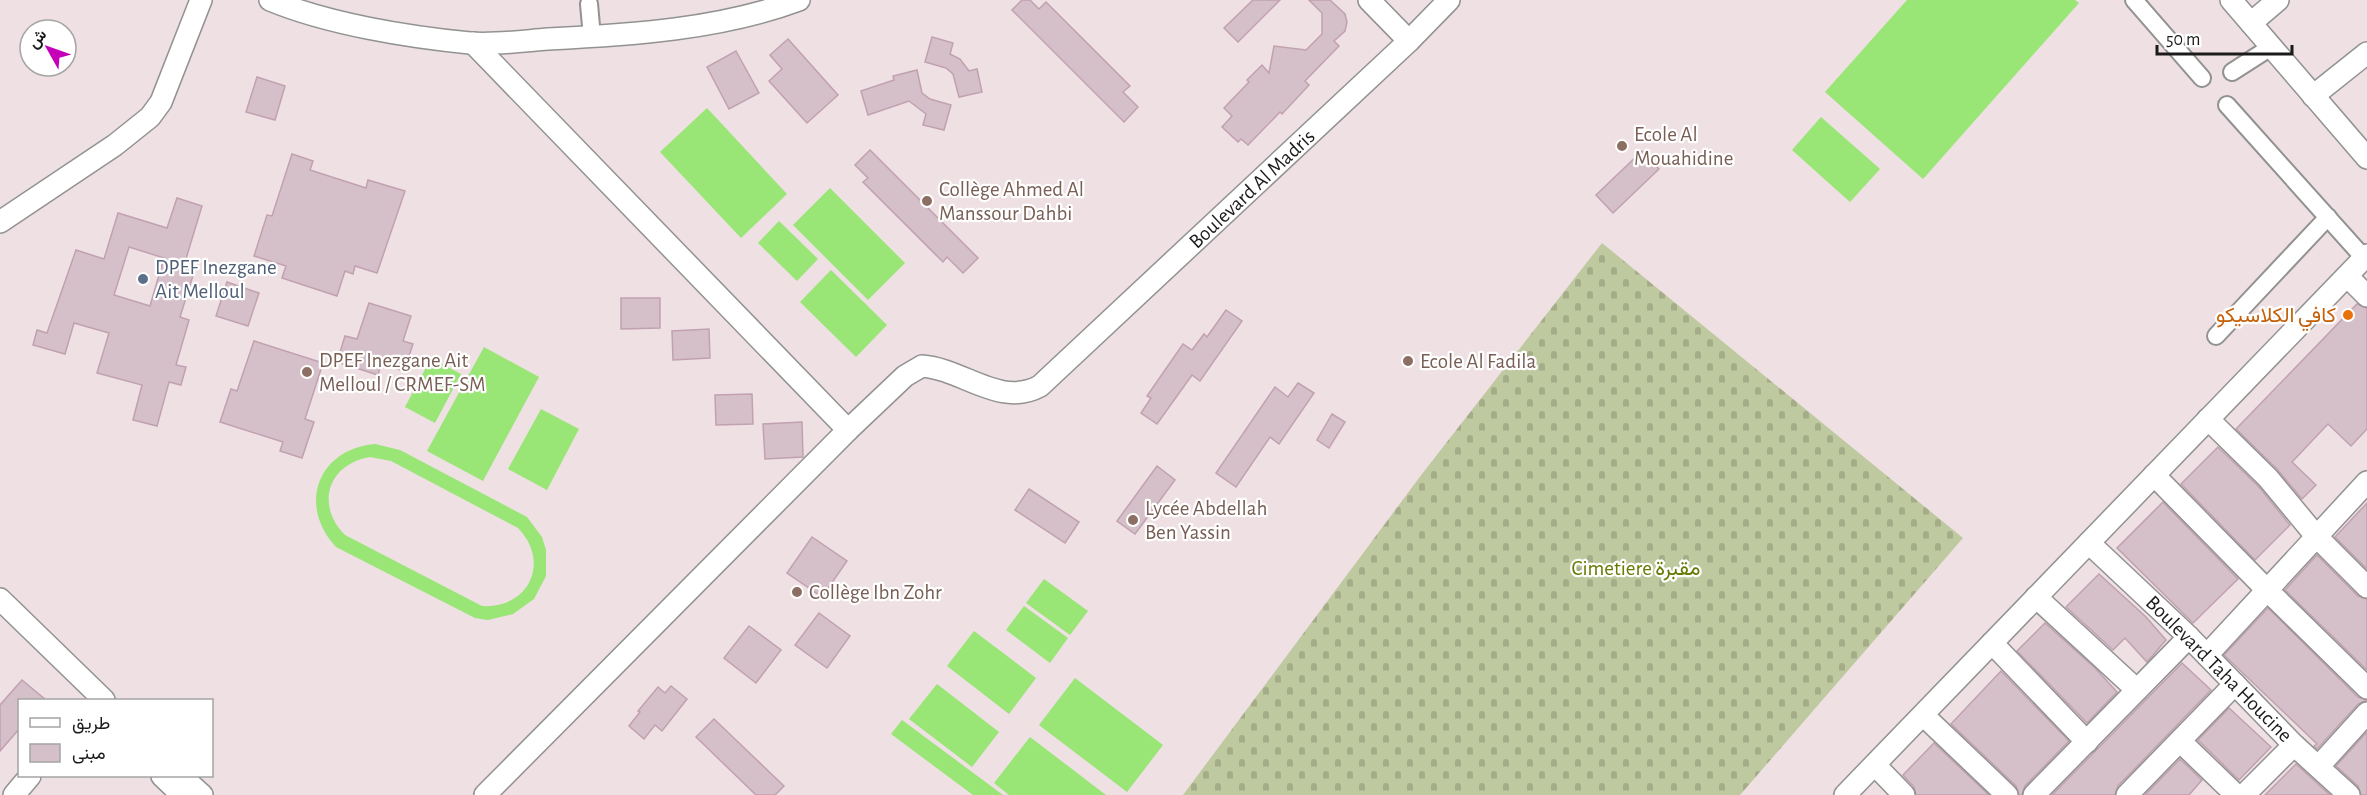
<svg xmlns="http://www.w3.org/2000/svg" width="2367" height="795" viewBox="0 0 2367 795" font-family="'Alegreya Sans',Vazirmatn,sans-serif">
	<style>
		.cemetery { fill: url(#cemetery-stones) }
		.pitch { fill: #99e576; fill-rule: evenodd }
		.building { fill: #d5c0ca; stroke: #c1a1b0; stroke-width: 1.5; fill-rule: evenodd }
		.lines { fill: none; stroke-linecap: round; stroke-linejoin: round }
		.pedestrian-casing { stroke: #929292; stroke-width: 20 }
		.minor-casing { stroke: #929292; stroke-width: 24 }
		.pedestrian { stroke: #fff; stroke-width: 16 }
		.minor { stroke: #fff; stroke-width: 21 }
		.education-dot { fill: #8d6e63; stroke: #fff; stroke-width: 2 }
		.service-dot { fill: #5c6f8a; stroke: #fff; stroke-width: 2 }
		.food-dot { fill: #e8710a; stroke: #fff; stroke-width: 2 }
		.labels { text-anchor: middle; dominant-baseline: central; stroke-width: 4.5; stroke-linejoin: round; paint-order: stroke }
		.education-label { font-size: 21px; fill: #785e54; stroke: #fff; text-anchor: start }
		.street-label { font-size: 21px; fill: #1b1b1b; stroke: #fff }
		.service-label { font-size: 21px; fill: #4e5e75; stroke: #fff; text-anchor: start }
		.food-label { font-size: 21px; fill: #c56008; stroke: #fff; text-anchor: end }
		.park-label { font-size: 21px; fill: #687a03; stroke: #fff }
	</style>
	<defs>
		<pattern id="cemetery-stones" width="16" height="16" patternUnits="userSpaceOnUse" patternTransform="scale(1.5)"><rect width="16" height="16" fill="#bfc99f"/><path d="M2 7V4a2 2 0 0 1 4 0v3zM10 15v-3a2 2 0 0 1 4 0v3z" fill="#a4ac88"/></pattern>
	</defs>
	<rect width="100%" height="100%" fill="#eee0e3"/>
	<polygon class="cemetery" points="1602,243 1963,538 1740,795 1183,795 1422,474"/>
	<g class="pitch">
		<polygon points="1907,0 2075,0 2079,3 1923,179 1825,92"/>
		<polygon points="707,108 787,194 741,238 660,152"/>
		<polygon points="1821,117 1880,169 1850,202 1792,150"/>
		<polygon points="830,188 905,263 868,300 793,225"/>
		<polygon points="779,221 818,259 797,281 758,243"/>
		<polygon points="831,270 887,325 856,357 800,302"/>
		<polygon points="484,347 539,377 483,481 427,451"/>
		<polygon points="431,358 461,374 435,423 405,407"/>
		<polygon points="541,409 579,429 547,490 508,469"/>
		<path d="M375,444L400,450L527,517L542,537L546,550V576L534,599L513,614L488,620L475,618L336,547C297,505 318,449 375,444ZM370,457L391,461L518,528C551,562 529,609 482,606L345,535C315,505 328,464 370,457Z"/>
		<polygon points="1044,579 1088,611 1070,635 1026,603"/>
		<polygon points="1024,606 1068,638 1050,663 1006,630"/>
		<polygon points="974,631 1036,678 1009,714 947,666"/>
		<polygon points="1075,678 1163,745 1127,792 1039,725"/>
		<polygon points="937,684 999,732 972,767 909,719"/>
		<polygon points="902,720 1003,795 973,795 891,734"/>
		<polygon points="1030,737 1106,795 1009,795 994,783"/>
	</g>
	<g class="building">
		<polygon points="1022,0 1030,0 1039,9 1046,2 1130,86 1123,92 1138,107 1124,122 1012,10"/>
		<polygon points="1253,0 1280,0 1238,42 1224,28"/>
		<polygon points="1309,0 1330,0 1345,14 1347,22 1345,31 1334,41 1339,46 1305,81 1309,85 1282,114 1280,112 1248,145 1241,139 1238,142 1222,127 1232,116 1224,108 1249,82 1247,80 1262,65 1269,73 1274,46 1306,50 1322,34 1322,13"/>
		<polygon points="932,37 953,43 950,54 960,59 969,71 977,69 982,92 959,97 953,74 946,68 925,62"/>
		<polygon points="788,39 838,95 807,123 769,81 782,69 770,55"/>
		<polygon points="736,51 759,93 729,109 707,67"/>
		<polygon points="917,70 922,93 930,99 951,105 944,130 923,125 926,114 909,101 868,115 861,91 894,80 893,76"/>
		<polygon points="257,77 285,86 275,120 246,112"/>
		<polygon points="870,150 978,258 963,273 947,257 943,262 863,182 868,178 855,165"/>
		<polygon points="1642,151 1659,169 1613,213 1596,195"/>
		<polygon points="292,154 313,161 310,170 366,188 368,180 405,191 377,273 355,266 353,274 345,271 337,296 282,278 286,266 254,256 267,215 272,216"/>
		<path d="M177,198L202,206L185,262L196,266L180,317L189,320L176,365L186,367L181,385L169,382L157,426L133,420L142,385L97,373L109,333L74,323L65,354L33,345L37,330L47,333L76,250L104,259L118,213L167,228ZM129,247L164,258L150,306L114,295Z"/>
		<polygon points="227,282 259,293 248,326 216,316"/>
		<polygon points="621,298 660,298 660,328 621,329"/>
		<polygon points="369,303 411,316 403,341 413,344 404,371 381,364 378,375 337,362 345,336 357,339"/>
		<polygon points="2357,304 2367,308 2367,429 2351,446 2328,424 2292,462 2316,485 2302,499 2277,469 2236,429"/>
		<polygon points="1226,310 1242,321 1200,381 1192,375 1157,424 1141,413 1151,398 1147,396 1183,344 1192,350 1204,334 1207,337"/>
		<polygon points="709,329 710,358 673,360 672,331"/>
		<polygon points="254,341 323,363 305,419 314,422 302,458 280,451 283,442 220,422 231,389 237,391"/>
		<polygon points="1298,383 1314,393 1279,444 1270,437 1236,487 1216,473 1275,387 1288,397"/>
		<polygon points="752,394 753,424 716,425 715,395"/>
		<polygon points="1332,414 1345,422 1329,448 1317,440"/>
		<polygon points="802,422 803,457 765,459 763,424"/>
		<polygon points="2218,447 2259,487 2290,525 2255,560 2181,484"/>
		<polygon points="1157,466 1175,480 1135,534 1117,521"/>
		<polygon points="1029,489 1079,522 1065,543 1015,510"/>
		<polygon points="2163,502 2238,579 2193,623 2117,548"/>
		<polygon points="2367,503 2367,569 2335,537"/>
		<polygon points="812,537 847,561 822,597 787,573"/>
		<polygon points="2317,555 2358,596 2367,599 2367,670 2285,590"/>
		<polygon points="2099,574 2146,617 2166,640 2147,662 2125,638 2113,650 2066,607"/>
		<polygon points="2268,608 2358,697 2367,700 2358,704 2317,749 2314,746 2317,744 2224,655"/>
		<polygon points="819,613 850,636 827,668 795,645"/>
		<polygon points="2045,623 2095,668 2117,692 2087,723 2017,651"/>
		<polygon points="749,626 781,650 756,683 724,658"/>
		<polygon points="2182,663 2211,690 2118,786 2115,795 2052,795"/>
		<polygon points="2001,671 2069,741 2025,786 2022,795 2019,795 2016,786 1951,724"/>
		<polygon points="22,680 46,700 20,700 20,728 0,751 0,705"/>
		<polygon points="671,686 687,699 662,731 655,725 644,739 629,726 640,712 638,711 658,687 665,693"/>
		<polygon points="2229,708 2271,747 2239,780 2198,740"/>
		<polygon points="714,719 784,786 775,795 756,795 696,737"/>
		<polygon points="2367,732 2367,795 2361,795 2358,786 2336,766"/>
		<polygon points="1934,743 1989,795 1916,795 1914,787 1903,775"/>
		<polygon points="2180,759 2202,780 2189,795 2145,795"/>
		<polygon points="2296,764 2330,795 2265,795"/>
	</g>
	<g class="lines">
		<defs>
			<g id="pedestrian">
				<polyline points="2134,0 2202,78"/>
				<polyline points="589,4 592,37"/>
				<polyline points="2232,72 2271,47"/>
				<polyline points="2227,105 2364,258"/>
				<polyline points="2216,336 2328,217"/>
			</g>
			<g id="minor">
				<path d="M270,0C328,24 408,37 470,43C495,45 523,41 548,39C631,35 721,29 799,0"/>
				<polyline points="1369,0 1409,41"/>
				<polyline points="2231,0 2367,158"/>
				<polyline points="2251,23 2278,0"/>
				<polyline points="473,43 848,430 485,795"/>
				<polyline points="2313,96 2367,53"/>
				<polyline points="0,222 115,145 150,117 161,102 201,0"/>
				<polyline points="2347,276 2367,296"/>
				<polyline points="2208,419 2268,478 2316,536 2367,587"/>
				<path d="M848,430L905,376L922,366C963,369 1000,408 1040,386L1409,41L1449,0"/>
				<polyline points="2154,475 2266,589 2367,688"/>
				<polyline points="2089,543 2189,637 2294,745 2349,795"/>
				<polyline points="2036,597 2137,690"/>
				<polyline points="0,599 104,700"/>
				<polyline points="1992,643 2087,742"/>
				<polyline points="2207,655 2367,482"/>
				<polyline points="1923,715 2007,795"/>
				<polyline points="2180,741 2236,795"/>
				<polyline points="1875,765 1904,795"/>
				<polyline points="2319,766 2367,713"/>
				<polyline points="162,776 182,795"/>
				<polyline points="181,776 202,795"/>
				<polyline points="14,795 30,776"/>
				<polyline points="1845,795 2367,255"/>
				<polyline points="2034,795 2189,637"/>
				<polyline points="2127,795 2235,684"/>
				<polyline points="2244,795 2294,745"/>
			</g>
		</defs>
		<use href="#pedestrian" class="pedestrian-casing"/>
		<use href="#minor" class="minor-casing"/>
		<use href="#pedestrian" class="pedestrian"/>
		<use href="#minor" class="minor"/>
	</g>
	<g class="education-dot">
		<circle cx="1622" cy="146" r="6"/>
		<circle cx="927" cy="201" r="6"/>
		<circle cx="1408" cy="361" r="6"/>
		<circle cx="307" cy="372" r="6"/>
		<circle cx="1133" cy="520" r="6"/>
		<circle cx="797" cy="592" r="6"/>
	</g>
	<circle class="service-dot" cx="143" cy="279" r="6"/>
	<circle class="food-dot" cx="2348" cy="315" r="6"/>
	<g class="labels">
		<g class="education-label">
			<text x="1634" y="134">Ecole Al<tspan x="1634" dy="24">Mouahidine</tspan></text>
			<text x="939" y="189">Collège Ahmed Al<tspan x="939" dy="24">Manssour Dahbi</tspan></text>
			<text x="319" y="360">DPEF Inezgane Ait<tspan x="319" dy="24">Melloul / CRMEF-SM</tspan></text>
			<text x="1420" y="361">Ecole Al Fadila</text>
			<text x="1145" y="508">Lycée Abdellah<tspan x="1145" dy="24">Ben Yassin</tspan></text>
			<text x="809" y="592">Collège Ibn Zohr</text>
		</g>
		<g class="street-label">
			<text transform="translate(1252 189) rotate(-43)">Boulevard Al Madris</text>
			<text transform="translate(2219 669) rotate(45)">Boulevard Taha Houcine</text>
		</g>
		<g class="service-label">
			<text x="155" y="267">DPEF Inezgane<tspan x="155" dy="24">Ait Melloul</tspan></text>
		</g>
		<g class="food-label">
			<text x="2336" y="315">كافي الكلاسيكو</text>
		</g>
		<g class="park-label">
			<text x="1636" y="568">Cimetiere مقبرة</text>
		</g>
	</g>
	<rect x="18" y="699" width="195" height="78" fill="#ffffff" stroke="#a4a4a4" stroke-width="1.5"/>
	<rect x="30" y="718" width="30" height="9" fill="#ffffff" stroke="#a4a4a4" stroke-width="1.5"/>
	<text x="72" y="729" font-size="18" fill="#1b1b1b">طريق</text>
	<rect x="30" y="744" width="30" height="18" fill="#d5c0ca" stroke="#a4a4a4" stroke-width="1.5"/>
	<text x="72" y="759" font-size="18" fill="#1b1b1b">مبنى</text>
	<g transform="translate(48 48) rotate(310)"><circle r="28" fill="#ffffff" stroke="#a4a4a4" stroke-width="1.5"/>
	<path d="M0-4.5L10 22L0 15L-10 22Z" fill="#c600b9"/>
	<text y="-9" font-size="16" font-weight="bold" text-anchor="middle" fill="#1b1b1b">ش</text>
	</g>
	<path d="M2157 45v9h135v-9" fill="none" stroke="#1b1b1b" stroke-width="3"/>
	<text x="2166" y="45" font-size="18" fill="#1b1b1b" stroke="#ffffff" stroke-width="4.5" paint-order="stroke">50 m</text>
</svg>
